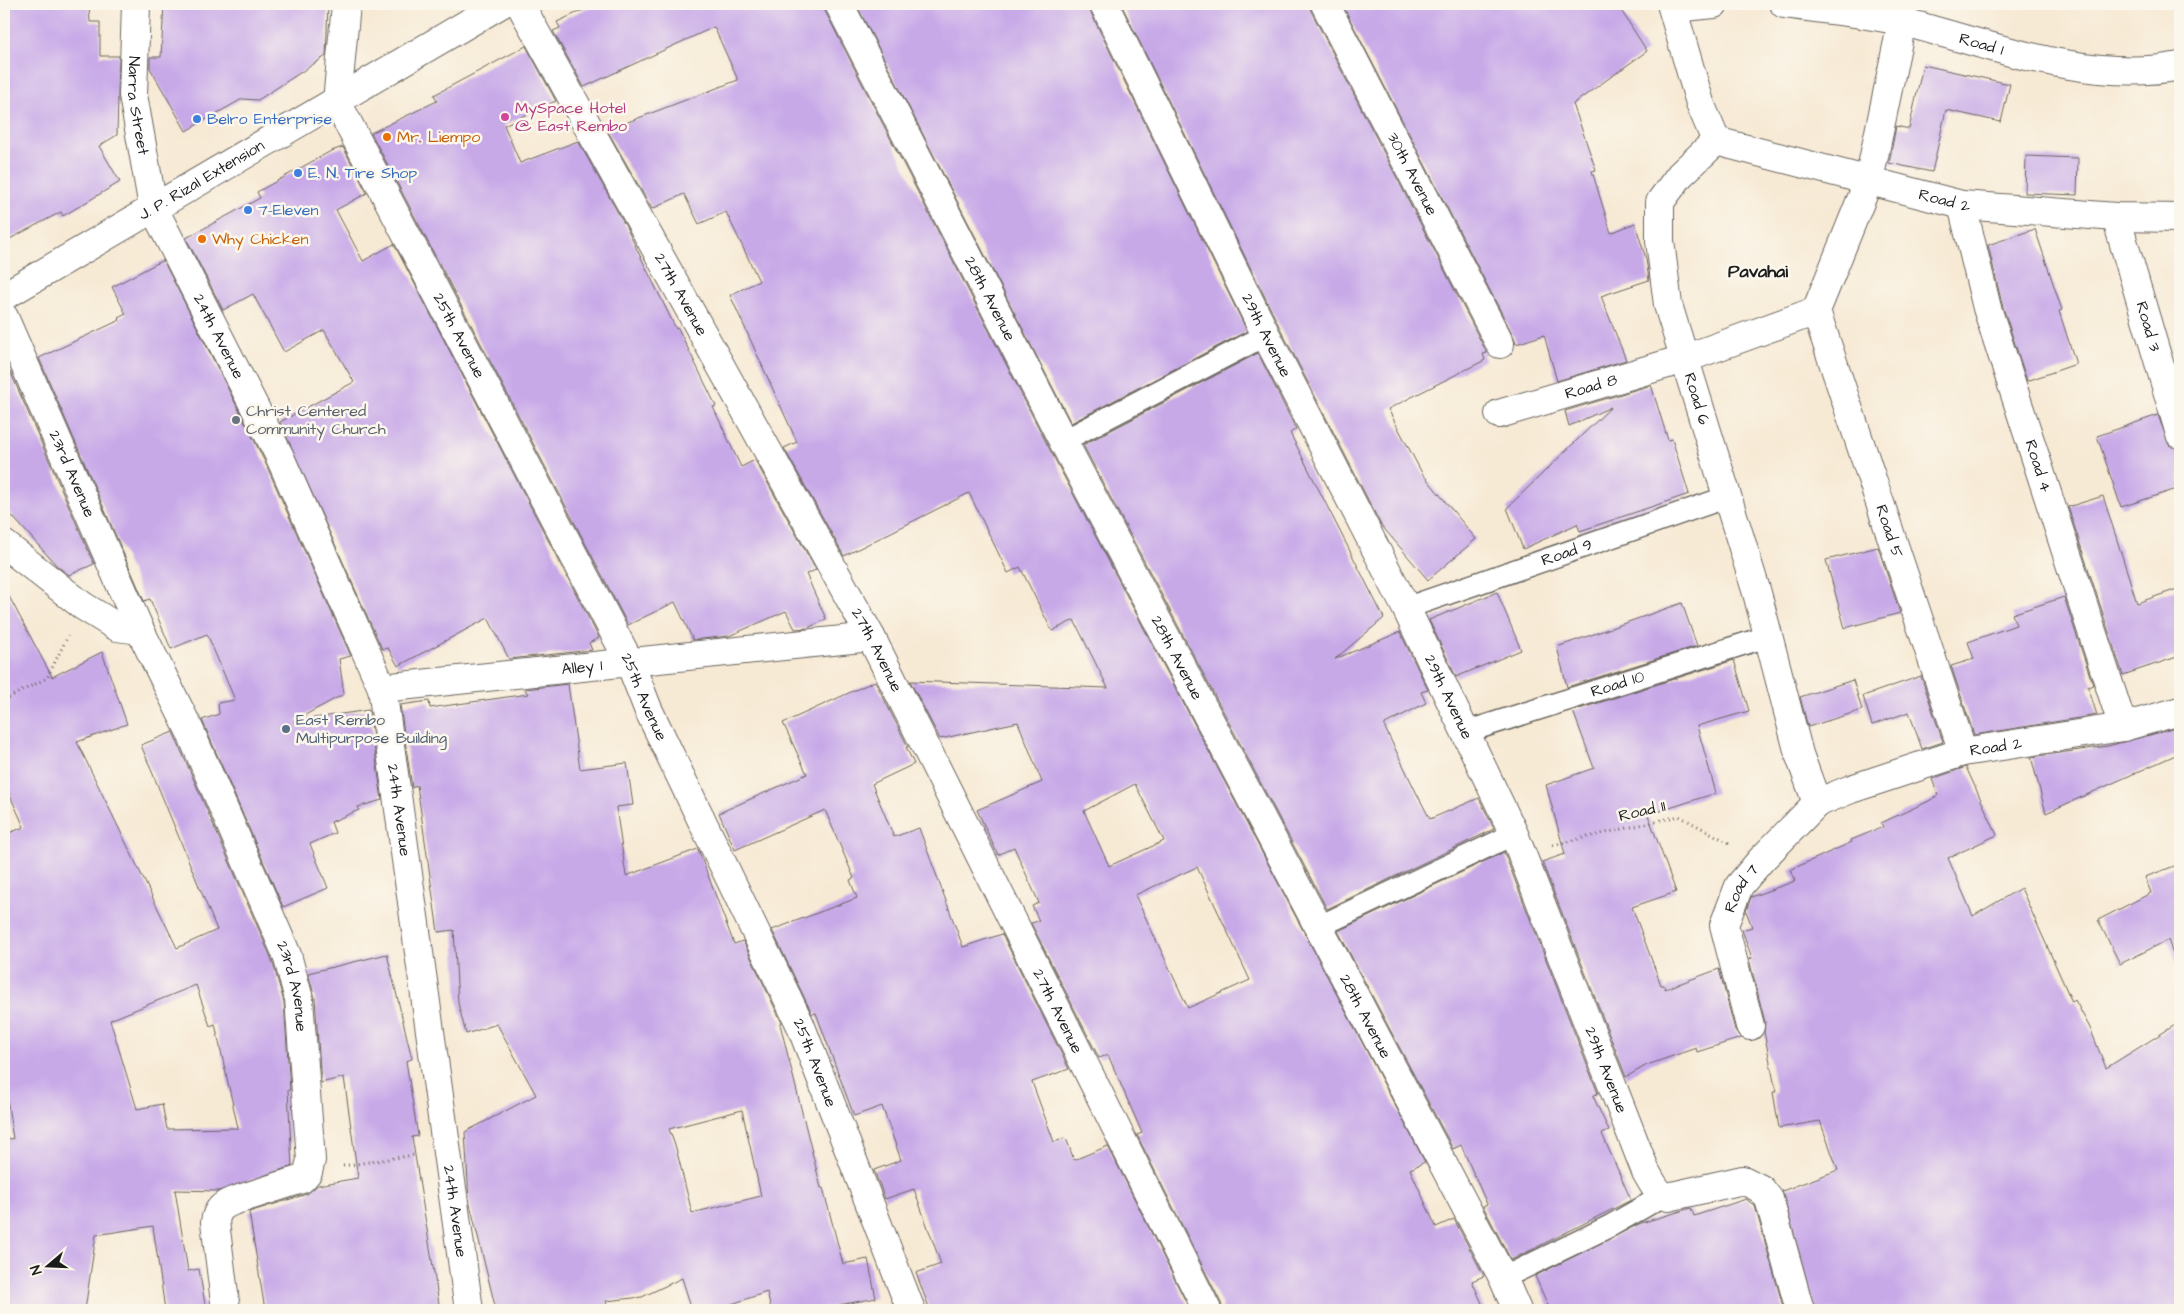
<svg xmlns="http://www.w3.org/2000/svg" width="2184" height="1314" viewBox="0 0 2184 1314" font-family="'Architects Daughter',sans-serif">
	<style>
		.building { fill: #c7a9e8; fill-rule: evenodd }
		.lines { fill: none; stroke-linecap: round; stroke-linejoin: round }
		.lane-casing { stroke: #69645d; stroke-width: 24 }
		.street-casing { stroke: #69645d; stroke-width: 30 }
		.secondary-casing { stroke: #69645d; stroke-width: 30 }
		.path { stroke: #69645d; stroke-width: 3; stroke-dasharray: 1 4; stroke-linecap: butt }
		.lane { stroke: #fff; stroke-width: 21 }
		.street { stroke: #fff; stroke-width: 28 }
		.secondary { stroke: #fff; stroke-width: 28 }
		.hotel-dot { fill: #d1479c; stroke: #fbf7ec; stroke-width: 2 }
		.shop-dot { fill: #3f7fe0; stroke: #fbf7ec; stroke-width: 2 }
		.food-dot { fill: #e8710a; stroke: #fbf7ec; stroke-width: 2 }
		.worship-dot { fill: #6b7280; stroke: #fbf7ec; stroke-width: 2 }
		.service-dot { fill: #5c6f8a; stroke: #fbf7ec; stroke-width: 2 }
		.labels { text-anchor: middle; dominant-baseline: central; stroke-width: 5; stroke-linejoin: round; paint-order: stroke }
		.street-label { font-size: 16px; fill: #1c1c1c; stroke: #fbf7ec }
		.hotel-label { font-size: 16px; fill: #b23c85; stroke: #fbf7ec; text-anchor: start }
		.shop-label { font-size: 16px; fill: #366cbe; stroke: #fbf7ec; text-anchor: start }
		.food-label { font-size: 16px; fill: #c56008; stroke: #fbf7ec; text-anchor: start }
		.worship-label { font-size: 16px; fill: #5b616d; stroke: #fbf7ec; text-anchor: start }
		.service-label { font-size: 16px; fill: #4e5e75; stroke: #fbf7ec; text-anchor: start }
		.neighbourhood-label { font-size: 18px; font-weight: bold; fill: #1c1c1c; stroke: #fbf7ec }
	</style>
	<rect width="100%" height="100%" fill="#fbf7ec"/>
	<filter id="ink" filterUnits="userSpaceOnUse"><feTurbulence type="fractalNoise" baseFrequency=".02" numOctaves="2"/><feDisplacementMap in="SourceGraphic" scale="10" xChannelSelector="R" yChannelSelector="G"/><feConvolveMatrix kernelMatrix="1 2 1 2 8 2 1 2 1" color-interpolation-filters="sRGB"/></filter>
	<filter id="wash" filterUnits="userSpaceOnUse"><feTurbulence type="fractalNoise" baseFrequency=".0096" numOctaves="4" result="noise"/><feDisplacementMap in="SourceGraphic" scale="20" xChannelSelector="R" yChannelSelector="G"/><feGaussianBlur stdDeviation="1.12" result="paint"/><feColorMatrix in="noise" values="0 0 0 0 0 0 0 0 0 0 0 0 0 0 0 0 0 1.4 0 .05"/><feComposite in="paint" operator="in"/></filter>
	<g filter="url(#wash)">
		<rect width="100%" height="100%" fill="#f7ead5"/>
		<g id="blocks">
			<g class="building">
				<polygon points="4,4 89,4 90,22 100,22 100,56 119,56 117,135 99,146 120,182 63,216 61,212 4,242"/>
				<polygon points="164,4 328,4 326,56 258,100 242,99 186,131 150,68 150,57 161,57"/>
				<path d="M596,4H823L825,11L1049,448L1425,1162L1410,1169L1436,1227L1454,1219L1484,1276L1472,1281L1485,1310H1223L1221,1303L1137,1135L1142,1133L1108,1055L1099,1058L1031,923L1039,921L1032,906L1039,903L1014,847L998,855L977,810L1042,782L1018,722L940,739L910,681L1108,688L1074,620L1052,631L1020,567L1008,573L969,493L844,556L784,448L797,442L730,295L759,281L726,212L699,224L684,194L652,209L607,130L738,80L714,27L584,87L553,31L560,28L557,22ZM1135,784L1164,841L1109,866L1084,811ZM1197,867L1250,980L1188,1008L1135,895Z"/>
				<polygon points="856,4 1089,4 1090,11 1247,331 1071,423"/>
				<polygon points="1121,4 1309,4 1311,11 1487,353 1483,354 1485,360 1388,409 1422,473 1476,539 1428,580 1381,525 1280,328"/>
				<polygon points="1342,4 1617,4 1647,51 1573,104 1596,170 1592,171 1611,233 1635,223 1646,259 1649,280 1601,296 1626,360 1557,381 1544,335 1516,344 1514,337"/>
				<polygon points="526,46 556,101 504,125 520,163 578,141 626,227 676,329 678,328 716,406 713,407 741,467 755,460 816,570 806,574 826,619 808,628 795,629 786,611 729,636 693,640 675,602 628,625 371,133 437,101 434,95"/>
				<polygon points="1923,65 2010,84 2001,122 1946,110 1932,172 1889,163 1896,126 1909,129"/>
				<polygon points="343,147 367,193 336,210 363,261 394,244 599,638 589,643 592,650 509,659 488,618 398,666 388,648 382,649 280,422 354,382 324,330 284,352 253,294 223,310 186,238 260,198 257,192 331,151"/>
				<polygon points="2026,156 2078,158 2077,195 2025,193"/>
				<polygon points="2035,229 2062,310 2059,311 2076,364 2027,381 2002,304 1988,245"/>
				<polygon points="163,260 265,462 351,656 339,659 344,694 294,721 369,710 382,800 358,807 359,810 331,822 335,833 310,844 328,888 283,907 202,720 219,714 218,703 235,700 207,634 171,649 150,599 144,601 39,358 120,320 118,318 126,314 112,287"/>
				<polygon points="1258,353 1296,429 1290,433 1384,618 1335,659 1400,632 1428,690 1421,692 1426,703 1385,724 1385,728 1416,792 1430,819 1479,798 1494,829 1327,909 1083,445"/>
				<polygon points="10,371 94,564 69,575 57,566 4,507 4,374"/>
				<polygon points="1651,385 1668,440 1672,439 1689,494 1580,531 1577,524 1523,549 1507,508 1611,407 1569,426 1565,411"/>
				<polygon points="2158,415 2169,445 2180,449 2180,488 2121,507 2097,436"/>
				<polygon points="2103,496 2137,603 2180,588 2180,656 2123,675 2068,507"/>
				<polygon points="1878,547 1900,613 1845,628 1826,560"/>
				<path d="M4,587L52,677L102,652L127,724L77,742L177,948L217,930L141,745L173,732L272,960L284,1002L290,1090H288L292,1166L219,1191L175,1190L188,1271L199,1269L206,1310H165L153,1226L96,1235L85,1310H4V1138L13,1139L4,1078V835L24,827L4,782ZM196,985L210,1026L215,1024L238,1128L167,1129L162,1104L137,1109L110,1020Z"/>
				<polygon points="1497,592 1521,650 1456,677 1429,620"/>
				<polygon points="2064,597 2093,685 2088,687 2097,715 1974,735 1951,666 1974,659 1968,642 2016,625 2012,614"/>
				<polygon points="1682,603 1697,646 1567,687 1557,647"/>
				<polygon points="1734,660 1749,711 1697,726 1716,793 1648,815 1676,892 1632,907 1661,985 1664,985 1665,989 1719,969 1735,1030 1741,1038 1697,1052 1696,1048 1647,1065 1626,1077 1542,862 1565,854 1546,785 1594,768 1573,711"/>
				<polygon points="1921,676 1943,742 1922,749 1909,712 1872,725 1863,696"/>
				<polygon points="1853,680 1862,710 1808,727 1800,697"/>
				<polygon points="875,681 908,747 906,747 914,764 872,784 894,837 919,828 963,947 1002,934 1069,1069 1032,1082 1054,1142 1066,1138 1074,1160 1108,1146 1190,1310 930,1310 916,1273 941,1264 914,1189 885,1199 874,1170 901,1160 882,1106 854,1116 816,1013 812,1014 772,930 857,898 850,880 854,878 825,810 735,850 719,813 807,774 783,723"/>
				<path d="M568,684L580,769L627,763L633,805L616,807L626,876L698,849L734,944L743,941L782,1023L780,1024L821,1188H823L843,1264L868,1259L876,1298L813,1310H771L767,1292L714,1310H692L682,1278L642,1297L606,1301L608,1310H496L469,1200L465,1132L536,1095L497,1024L466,1034L458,1003L454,930L438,932L417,785L412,788L400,705L429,701L430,708L528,694L525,689ZM742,1110L761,1196L692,1213L676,1148L669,1129Z"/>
				<polygon points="2180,727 2180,753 2046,813 2031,757 2108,746"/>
				<polygon points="1966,767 1997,835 1948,858 1973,916 2021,888 2072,1002 2075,1000 2090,1028 2106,1068 2180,1022 2180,1310 1815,1310 1782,1191 1838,1170 1820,1121 1779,1128 1773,1092 1776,1092 1764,1032 1765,1022 1749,959 1752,958 1742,930 1752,927 1746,911 1751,897 1795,881 1790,870 1852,842 1851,840 1883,827 1881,823 1929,801 1938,795 1932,779"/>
				<polygon points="1504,852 1598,1093 1593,1096 1609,1131 1602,1134 1631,1200 1511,1260 1483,1206 1487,1204 1461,1145 1453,1149 1338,931"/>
				<polygon points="2180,864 2180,963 2177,964 2168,940 2120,964 2098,920 2151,893 2145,877"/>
				<polygon points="387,954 412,1059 406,1061 418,1136 412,1137 440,1310 265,1310 249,1212 307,1194 318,1185 358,1178 344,1077 321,1083 315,998 308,973"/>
				<polygon points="1746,1199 1755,1206 1784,1310 1550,1310 1535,1276 1641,1223 1691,1208 1694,1216"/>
			</g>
		</g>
	</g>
	<g filter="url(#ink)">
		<use href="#blocks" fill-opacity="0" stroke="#69645d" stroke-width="1"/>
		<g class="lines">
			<defs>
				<g id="lane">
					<polyline points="1063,441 1266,335"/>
					<path id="s1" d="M1406,608L1727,497"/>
					<path id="s2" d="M1466,732L1769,636"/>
					<polyline points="1318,927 1514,834"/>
					<polyline points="1503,1278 1610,1226 1663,1196"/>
				</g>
				<g id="street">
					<path id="s3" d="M136,4L133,95L153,207L279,455L382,688L469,1310"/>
					<path id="s4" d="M346,4L337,102L630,663L648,709L800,1024L911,1310"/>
					<path id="s5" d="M839,4L1063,441L1503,1278L1517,1310"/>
					<path id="s6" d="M1104,4L1266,335L1406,608L1514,834L1646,1172C1651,1180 1657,1195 1668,1197L1743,1180L1761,1189L1769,1199L1800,1310"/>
					<path id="s7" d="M1325,4L1500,344"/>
					<path id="s8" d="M1671,4L1700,103L1716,141L1680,175L1660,202V241L1668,305L1757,593L1799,754L1817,803"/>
					<path id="s9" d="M1784,4C1823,10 1866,12 1904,22C1990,45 2091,84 2180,66"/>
					<polyline points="1674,8 1714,4"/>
					<path id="s10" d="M1716,141L1962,205L2116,217L2180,218"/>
					<path id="s11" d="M1962,205L1987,308L2123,727"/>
					<path id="s12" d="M2116,217L2180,434"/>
					<path id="s13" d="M1816,311L1963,752"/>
					<path id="s14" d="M4,317L140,630L190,731L287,955L299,999L311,1160L308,1172L302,1179L233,1201C221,1206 217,1210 215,1222L226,1310"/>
					<path id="s15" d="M1499,414L1684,359L1816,311L1869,180L1902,22"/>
					<polyline points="4,544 83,606 117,627 140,630"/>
					<path id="s16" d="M382,688L871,637"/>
					<path id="s17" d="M1750,1026L1724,925L1739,886L1761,860L1817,803L1851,789L1963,752L2123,727L2180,711"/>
				</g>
				<g id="secondary">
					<path id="s18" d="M520,4L871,637L1207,1310"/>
					<path id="s19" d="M4,296L501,4"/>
				</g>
			</defs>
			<use href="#lane" class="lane-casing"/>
			<use href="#street" class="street-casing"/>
			<use href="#secondary" class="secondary-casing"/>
			<g class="path">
				<polyline points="4,700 47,678 68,636"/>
				<polyline points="1553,845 1679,816 1731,844"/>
				<polyline points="343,1166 414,1155"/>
			</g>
			<use href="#lane" class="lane"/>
			<use href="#street" class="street"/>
			<use href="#secondary" class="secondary"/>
		</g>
	</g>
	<circle class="hotel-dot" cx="505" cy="117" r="5"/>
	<g class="shop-dot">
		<circle cx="197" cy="119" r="5"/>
		<circle cx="298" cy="173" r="5"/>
		<circle cx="248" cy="210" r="5"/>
	</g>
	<g class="food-dot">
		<circle cx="387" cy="137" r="5"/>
		<circle cx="202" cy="239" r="5"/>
	</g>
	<circle class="worship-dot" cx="236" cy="420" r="5"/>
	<circle class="service-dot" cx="286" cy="729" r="5"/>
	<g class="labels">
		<g class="street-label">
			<text stroke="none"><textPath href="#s9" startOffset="202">Road 1</textPath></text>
			<text stroke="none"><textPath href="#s3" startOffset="102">Narra Street</textPath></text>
			<text stroke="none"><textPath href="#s7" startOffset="191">30th Avenue</textPath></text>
			<text stroke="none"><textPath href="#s19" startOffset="229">J. P. Rizal Extension</textPath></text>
			<text stroke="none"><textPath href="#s10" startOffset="236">Road 2</textPath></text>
			<text stroke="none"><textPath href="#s18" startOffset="332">27th Avenue</textPath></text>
			<text stroke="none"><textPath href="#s5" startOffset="331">28th Avenue</textPath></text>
			<text stroke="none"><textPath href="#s12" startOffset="114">Road 3</textPath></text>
			<text stroke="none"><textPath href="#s6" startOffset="369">29th Avenue</textPath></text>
			<text stroke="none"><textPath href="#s3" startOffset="350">24th Avenue</textPath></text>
			<text stroke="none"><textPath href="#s4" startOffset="362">25th Avenue</textPath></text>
			<text stroke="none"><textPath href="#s15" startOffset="96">Road 8</textPath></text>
			<text stroke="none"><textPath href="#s8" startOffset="429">Road 6</textPath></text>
			<text stroke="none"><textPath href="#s11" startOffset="272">Road 4</textPath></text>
			<text stroke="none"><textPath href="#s14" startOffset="171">23rd Avenue</textPath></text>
			<text stroke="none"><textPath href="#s13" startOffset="232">Road 5</textPath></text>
			<text stroke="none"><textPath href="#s1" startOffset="170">Road 9</textPath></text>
			<text stroke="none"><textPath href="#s18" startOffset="738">27th Avenue</textPath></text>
			<text stroke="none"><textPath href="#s5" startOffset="736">28th Avenue</textPath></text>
			<text stroke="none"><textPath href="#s16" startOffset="201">Alley 1</textPath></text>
			<text stroke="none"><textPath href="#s2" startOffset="159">Road 10</textPath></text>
			<text stroke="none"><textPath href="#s4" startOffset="768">25th Avenue</textPath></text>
			<text stroke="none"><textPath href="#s6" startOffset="774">29th Avenue</textPath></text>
			<text stroke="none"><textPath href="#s17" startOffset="448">Road 2</textPath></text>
			<text stroke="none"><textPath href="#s3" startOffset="861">24th Avenue</textPath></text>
			<text transform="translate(1642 811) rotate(-13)">Road 11</text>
			<text stroke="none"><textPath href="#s17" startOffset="145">Road 7</textPath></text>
			<text stroke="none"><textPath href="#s14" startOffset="730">23rd Avenue</textPath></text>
			<text stroke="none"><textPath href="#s18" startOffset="1142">27th Avenue</textPath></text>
			<text stroke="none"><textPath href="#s5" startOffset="1141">28th Avenue</textPath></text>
			<text stroke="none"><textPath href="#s4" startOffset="1172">25th Avenue</textPath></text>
			<text stroke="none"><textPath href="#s6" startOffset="1179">29th Avenue</textPath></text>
			<text stroke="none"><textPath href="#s3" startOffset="1266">24th Avenue</textPath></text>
		</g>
		<g class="hotel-label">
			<text x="515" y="108">MySpace Hotel<tspan x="515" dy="18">@ East Rembo</tspan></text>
		</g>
		<g class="shop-label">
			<text x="207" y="119">Belro Enterprise</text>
			<text x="308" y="173">E. N. Tire Shop</text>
			<text x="258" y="210">7-Eleven</text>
		</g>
		<g class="food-label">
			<text x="397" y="137">Mr. Liempo</text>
			<text x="212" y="239">Why Chicken</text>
		</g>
		<g class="worship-label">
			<text x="246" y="411">Christ Centered<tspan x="246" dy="18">Community Church</tspan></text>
		</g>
		<g class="service-label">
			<text x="296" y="720">East Rembo<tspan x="296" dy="18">Multipurpose Building</tspan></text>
		</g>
		<g class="neighbourhood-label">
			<text x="1758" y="271">Pavahai</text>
		</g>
	</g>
	<rect width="2184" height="1314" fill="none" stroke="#fbf7ec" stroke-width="20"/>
	<g transform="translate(48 1266) rotate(251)" stroke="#fbf7ec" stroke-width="4" paint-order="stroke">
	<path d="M0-4L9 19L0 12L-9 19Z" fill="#1c1c1c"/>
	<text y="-8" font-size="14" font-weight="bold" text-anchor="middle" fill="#1c1c1c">N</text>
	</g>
</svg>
